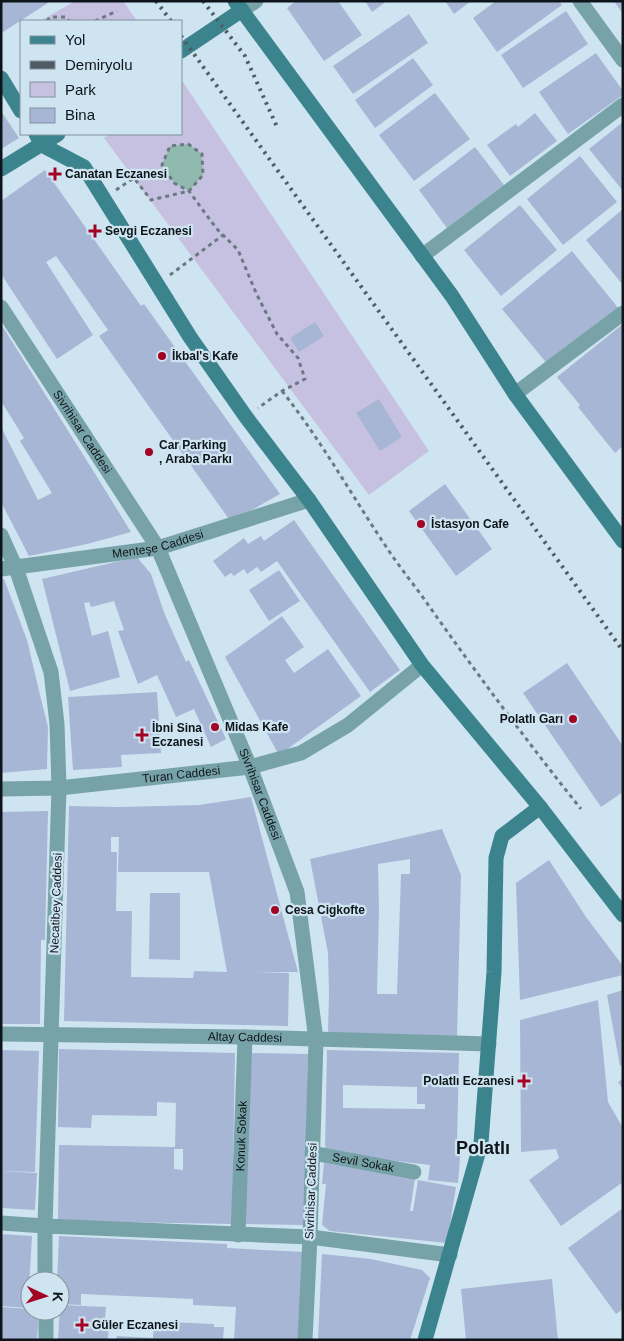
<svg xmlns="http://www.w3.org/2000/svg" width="624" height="1341" viewBox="0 0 624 1341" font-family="Helvetica,sans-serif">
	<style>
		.green { fill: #c7c1e1 }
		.water { fill: #91baaf }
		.building { fill: #a7b6d5; fill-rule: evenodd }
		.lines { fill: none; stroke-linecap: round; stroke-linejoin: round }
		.path { stroke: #6b7982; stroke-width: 3; stroke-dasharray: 4 4; stroke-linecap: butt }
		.street { stroke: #77a3a8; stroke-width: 15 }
		.secondary { stroke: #3c848d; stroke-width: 15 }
		.rail { stroke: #505c64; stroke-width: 4; stroke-dasharray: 2.5 5; stroke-linecap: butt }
		.poi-dot { fill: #a20324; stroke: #cfe4f1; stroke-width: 2 }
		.labels { text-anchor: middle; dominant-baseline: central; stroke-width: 4.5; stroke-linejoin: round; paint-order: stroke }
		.poi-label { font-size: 12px; font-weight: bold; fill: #0e151a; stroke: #cfe4f1; text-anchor: start }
		.street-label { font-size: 12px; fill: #0e151a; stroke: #cfe4f1 }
		.district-label { font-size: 18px; font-weight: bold; fill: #0e151a; stroke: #cfe4f1 }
	</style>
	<rect width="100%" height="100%" fill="#cfe4f1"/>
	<g class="green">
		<polygon points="75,1 123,1 137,21 40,21"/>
		<polygon points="183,82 429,451 369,495 104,138 110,134 181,134 181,83"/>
	</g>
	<polygon class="water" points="188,144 202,154 203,175 189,191 174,183 162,165 170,146"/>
	<g class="building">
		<polygon points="1,1 51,1 3,32 1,30"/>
		<polygon points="296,1 338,1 362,35 324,61 287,8"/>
		<polygon points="365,1 387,1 372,12"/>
		<polygon points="445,1 471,1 454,14"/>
		<polygon points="496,1 559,1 562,5 497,52 473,18"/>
		<polygon points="614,1 623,1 623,14"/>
		<polygon points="566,11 588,44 523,88 501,55"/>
		<polygon points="409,14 428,43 353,94 333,66"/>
		<polygon points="596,53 623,91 623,95 568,134 539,92"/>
		<polygon points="413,58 433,85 375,128 355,100"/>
		<polygon points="435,93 470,139 414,181 379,135"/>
		<polygon points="1,111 19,138 1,149"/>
		<polygon points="535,113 557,141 510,176 487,145 516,124 518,127"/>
		<polygon points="623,122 623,191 589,149"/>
		<polygon points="475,147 504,185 447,228 419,190"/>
		<polygon points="580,156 617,202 563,245 527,199"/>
		<polygon points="45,170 141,306 144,304 280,494 231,522 99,336 108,330 56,256 46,262 93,335 57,359 1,274 1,201"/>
		<polygon points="520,205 557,250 501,296 464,250"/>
		<polygon points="623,209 623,285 586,240"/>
		<polygon points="572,251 619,309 549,366 502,309"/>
		<polygon points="315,322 324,336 299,352 290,338"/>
		<polygon points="1,324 94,472 131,532 87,544 29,556 1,502 1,427 38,500 52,493 20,441 24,438 1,401"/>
		<polygon points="623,324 623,446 615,453 578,407 580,405 557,377"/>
		<polygon points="379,399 402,437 380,451 356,413"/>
		<polygon points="445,484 492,549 456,576 409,511"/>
		<polygon points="294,520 400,670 370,692 277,561 261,572 257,567 247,574 244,569 234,576 231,573 225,577 213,561 244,538 248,544 261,536 264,541"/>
		<polygon points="137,557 151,574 165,615 186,662 189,660 226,739 211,747 194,709 176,717 157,675 138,684 118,631 124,630 114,601 91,607 89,602 84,603 92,636 108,631 120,677 70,691 42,579"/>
		<polygon points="279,570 300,601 269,621 249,590"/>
		<polygon points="1,579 4,579 27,640 40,695 48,727 47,769 1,773"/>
		<polygon points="282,616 304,647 285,660 294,673 328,649 361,696 279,755 225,657"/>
		<polygon points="567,663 623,746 623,792 601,807 523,693"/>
		<polygon points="157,692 161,753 121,755 122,767 73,770 68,697"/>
		<path d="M251,797L298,972H255L289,973L288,1026L64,1021L69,806L119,807L199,805ZM111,837H119L118,872H209L227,972L194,971L193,978L131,977L132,911H116L117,852H111Z"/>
		<polygon points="48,811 45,940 41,940 40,1024 1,1024 1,812"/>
		<path d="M442,829L461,875L457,1036L328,1033L329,993L328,953L310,859ZM410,859V874H401L397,994H377L379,910L378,864Z"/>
		<polygon points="549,860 586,917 623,966 623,975 520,1000 516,883"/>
		<polygon points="150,893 180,893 180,960 149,959"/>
		<polygon points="623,990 623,1064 620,1066 607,995"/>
		<polygon points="598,1000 608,1102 623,1128 623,1182 561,1226 529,1180 559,1158 556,1149 521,1152 520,1020"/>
		<path d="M59,1049L235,1053L232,1224L58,1221L59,1145L175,1147L176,1103L157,1102V1116L92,1115L91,1128L58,1127ZM174,1149H183V1170L174,1169Z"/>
		<polygon points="1,1050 39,1051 35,1172 1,1171"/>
		<path d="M327,1050L459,1053L457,1145H461L458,1183L428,1180L430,1165L325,1153ZM343,1085L417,1087V1104H425V1109L343,1108Z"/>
		<polygon points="248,1053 308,1054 304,1225 244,1224"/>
		<polygon points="623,1079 623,1089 618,1082"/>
		<polygon points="324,1163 415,1178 410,1211 413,1211 418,1180 456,1187 447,1243 330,1231 322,1225 326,1184 322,1184"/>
		<polygon points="1,1171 37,1173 35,1210 1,1208"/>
		<polygon points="623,1208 623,1309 616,1314 568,1248"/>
		<polygon points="1,1234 32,1236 28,1308 1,1306"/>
		<polygon points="59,1236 227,1244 227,1248 305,1252 301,1340 234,1340 236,1307 193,1305 193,1299 81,1294 81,1305 60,1304 60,1281 57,1281"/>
		<polygon points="322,1254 371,1259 422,1270 430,1278 410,1340 318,1340"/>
		<polygon points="552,1279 558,1340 466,1340 461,1289"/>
		<polygon points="60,1305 106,1307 105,1318 109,1319 108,1340 58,1340"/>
		<polygon points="1,1307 30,1309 30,1311 39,1311 37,1340 1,1340"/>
		<polygon points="168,1322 214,1324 214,1327 224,1327 223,1340 116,1340 117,1336 153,1338 154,1325 168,1326"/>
	</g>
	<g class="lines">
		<g class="path">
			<polyline points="47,21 50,17 66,17 69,21"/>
			<polyline points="95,21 117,11"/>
			<polyline points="116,190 134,178 151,200 189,191 203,175 202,154 188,144 170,146 162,165 174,183 189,191 216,228 238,250 257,295 277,334 298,358 305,379 282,391 258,408"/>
			<polyline points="170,275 223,235"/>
			<path d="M282,391C321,440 352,496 387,548C400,568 416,587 429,606C478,675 528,743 581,809"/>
		</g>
		<g class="street">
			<polyline points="580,1 623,60"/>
			<polyline points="242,10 256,1"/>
			<polyline points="422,256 623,105"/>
			<path id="s1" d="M1,307L158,548L250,767L297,892L316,1040L310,1237L305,1340"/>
			<polyline points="515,394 623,313"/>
			<polyline points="1,535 16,568 51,672 57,724 59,788 45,1226 45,1281"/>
			<path id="s2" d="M1,569L158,548L309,500"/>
			<path id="s3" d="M1,789L59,788L250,767L301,753L348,725L422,665"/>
			<path id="s4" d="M1,1034L245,1037L489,1044"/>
			<path id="s5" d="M312,1153L414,1172"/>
			<polyline points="1,1223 45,1226 310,1237 450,1255"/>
			<path id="s6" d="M238,1235L245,1037"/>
			<polyline points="46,1311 46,1340"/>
		</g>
		<g class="secondary">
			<polyline points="235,1 452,296 515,394 623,541"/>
			<polyline points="181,51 242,10"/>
			<polyline points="1,78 21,111"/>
			<polyline points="36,134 42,145 84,167 190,337 246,417 309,500 422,665 540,807 623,915"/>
			<polyline points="1,169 58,134"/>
			<polyline points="425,1340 481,1143 494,972 496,858 502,836 540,807"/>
		</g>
		<g class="rail">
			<polyline points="156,1 171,21"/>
			<polyline points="203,1 245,56 278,129"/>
			<polyline points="181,36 623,651"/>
		</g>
	</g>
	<g class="poi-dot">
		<path d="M52.5 166.5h5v5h5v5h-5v5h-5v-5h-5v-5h5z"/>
		<path d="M92.5 223.5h5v5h5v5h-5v5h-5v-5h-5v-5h5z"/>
		<circle cx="162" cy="356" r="5"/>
		<circle cx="149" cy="452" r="5"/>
		<circle cx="421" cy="524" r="5"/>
		<circle cx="573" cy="719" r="5"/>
		<circle cx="215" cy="727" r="5"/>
		<path d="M139.5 727.5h5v5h5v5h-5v5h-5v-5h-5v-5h5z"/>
		<circle cx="275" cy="910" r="5"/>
		<path d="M521.5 1073.5h5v5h5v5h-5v5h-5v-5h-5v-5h5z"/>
		<path d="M79.5 1317.5h5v5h5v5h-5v5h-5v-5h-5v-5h5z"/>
	</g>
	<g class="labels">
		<g class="poi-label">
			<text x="65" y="174">Canatan Eczanesi</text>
			<text x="105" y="231">Sevgi Eczanesi</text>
			<text x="172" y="356">İkbal's Kafe</text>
			<text x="159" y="445">Car Parking<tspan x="159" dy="14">, Araba Parkı</tspan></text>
			<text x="431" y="524">İstasyon Cafe</text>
			<text x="563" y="719" text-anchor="end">Polatlı Garı</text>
			<text x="225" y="727">Midas Kafe</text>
			<text x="152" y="728">İbni Sina<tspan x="152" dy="14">Eczanesi</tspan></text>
			<text x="285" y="910">Cesa Cigkofte</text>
			<text x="514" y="1081" text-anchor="end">Polatlı Eczanesi</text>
			<text x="92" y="1325">Güler Eczanesi</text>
		</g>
		<g class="street-label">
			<text stroke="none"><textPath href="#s1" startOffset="149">Sivrihisar Caddesi</textPath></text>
			<text stroke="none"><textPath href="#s2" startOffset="159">Menteşe Caddesi</textPath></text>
			<text stroke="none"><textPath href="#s3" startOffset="181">Turan Caddesi</textPath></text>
			<text stroke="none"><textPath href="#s1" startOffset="554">Sivrihisar Caddesi</textPath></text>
			<text transform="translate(56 903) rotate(-88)">Necatibey Caddesi</text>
			<text stroke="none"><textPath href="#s4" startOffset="244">Altay Caddesi</textPath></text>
			<text stroke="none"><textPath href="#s6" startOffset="99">Konuk Sokak</textPath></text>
			<text stroke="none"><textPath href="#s5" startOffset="52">Sevil Sokak</textPath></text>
			<text transform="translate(311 1191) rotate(-88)">Sivrihisar Caddesi</text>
		</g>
		<g class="district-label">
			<text x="483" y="1148">Polatlı</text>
		</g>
	</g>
	<rect width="624" height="1341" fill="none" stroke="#0e151a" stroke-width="5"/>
	<rect x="20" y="20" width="162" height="115" fill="#cfe4f1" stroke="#82919b"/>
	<rect x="30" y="36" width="25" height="8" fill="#3c848d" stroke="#82919b"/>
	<text x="65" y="45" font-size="15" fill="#0e151a">Yol</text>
	<rect x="30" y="61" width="25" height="8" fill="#505c64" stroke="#82919b"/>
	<text x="65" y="70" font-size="15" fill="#0e151a">Demiryolu</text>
	<rect x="30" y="82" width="25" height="15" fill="#c7c1e1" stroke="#82919b"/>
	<text x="65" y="95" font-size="15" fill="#0e151a">Park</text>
	<rect x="30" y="108" width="25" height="15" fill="#a7b6d5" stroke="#82919b"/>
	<text x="65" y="120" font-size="15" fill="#0e151a">Bina</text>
	<g transform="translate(45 1296) rotate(94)"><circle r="24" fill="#cfe4f1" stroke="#82919b"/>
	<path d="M0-4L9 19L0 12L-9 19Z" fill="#a20324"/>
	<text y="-8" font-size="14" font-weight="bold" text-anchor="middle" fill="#0e151a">K</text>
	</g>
</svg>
